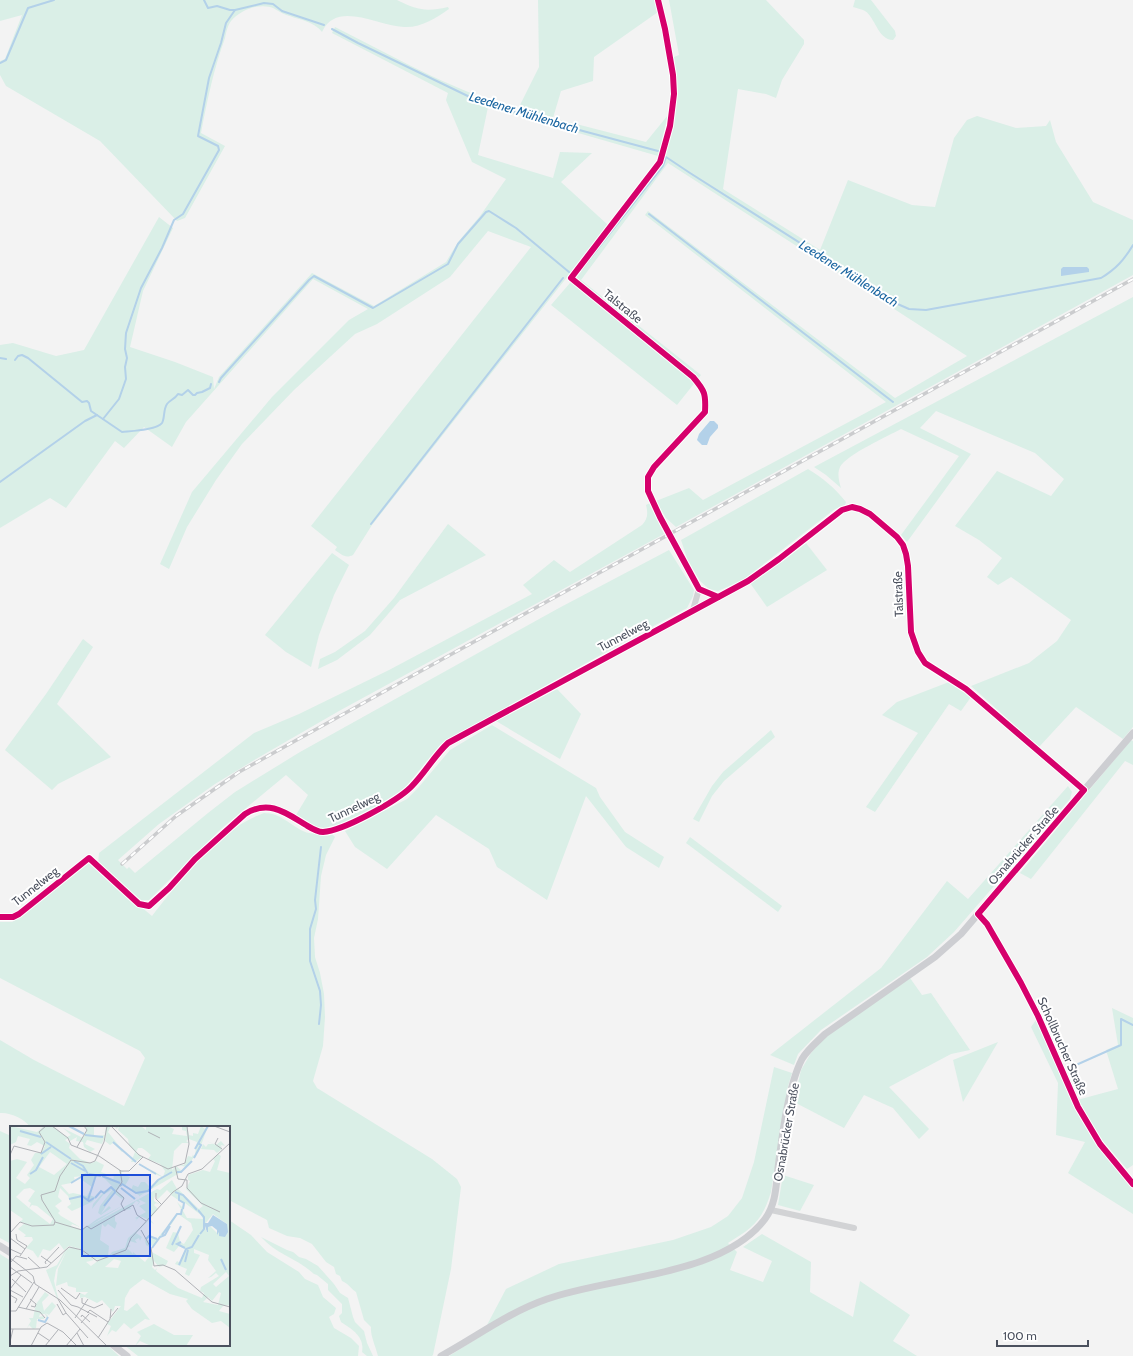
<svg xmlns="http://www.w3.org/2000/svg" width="1133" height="1356" viewBox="0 0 1133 1356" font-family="Cabin,sans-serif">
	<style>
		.green { fill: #daefe7 }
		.water { fill: #b3d1e9 }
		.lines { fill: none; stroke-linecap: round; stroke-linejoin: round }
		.stream { stroke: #b3d1e9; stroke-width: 2 }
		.minor { stroke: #d2d3d5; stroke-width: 6 }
		.major { stroke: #cdced2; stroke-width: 7 }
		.rail-casing { stroke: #cbccce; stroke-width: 3.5 }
		.rail { stroke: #fff; stroke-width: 2; stroke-dasharray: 6; stroke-linecap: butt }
		.minor-bridge { stroke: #d2d3d5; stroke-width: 6 }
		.cycleway-casing { stroke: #fff; stroke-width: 8 }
		.cycleway { stroke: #d6006c; stroke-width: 6 }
		.labels { text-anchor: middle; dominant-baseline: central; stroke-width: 4; stroke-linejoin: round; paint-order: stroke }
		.street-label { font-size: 12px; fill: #4b515e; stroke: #fff }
		.water-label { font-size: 13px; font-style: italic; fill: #1b66a1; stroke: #fff }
		.inset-river { fill: none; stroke: #b3d1e9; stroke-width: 2 }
		.inset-road { fill: none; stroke: #b0b2b7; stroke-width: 1 }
		.view { fill: #1d4ed8; fill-opacity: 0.15; stroke: #1d4ed8; stroke-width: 2 }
		.inset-edge { fill: none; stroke: #4b515e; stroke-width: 2 }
	</style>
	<rect width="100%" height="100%" fill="#f3f3f3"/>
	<g class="green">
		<path d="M0,0H397C417,10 426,12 448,7L449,9C436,18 421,28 404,27C377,26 337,0 322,32C314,21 296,19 284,14C279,12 275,8 270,7C256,4 241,10 231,21C228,25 226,32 225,38C214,68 207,101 201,133L225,146L185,218L177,221L100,141L6,86L0,75V61L5,59L22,15L0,21Z"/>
		<path d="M538,0H655L658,12L594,57L593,81L561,91L553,118L646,142L668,115L658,156L488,107L478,155L553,178L560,152L592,153L561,182L608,225L372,525L353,555C345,559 341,554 335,550L337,547L311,526L531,247L488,231L450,277L377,324L355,334L294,390L242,444L216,480L187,527L169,569L160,564L192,492L272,397L349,320L368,309L313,279L186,422L172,447L144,427L124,448L115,441L66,508L50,498L0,528V345L13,343L56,356L84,350L159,217L173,228L143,291L130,347L175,362L213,377L214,389L219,377L312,273L374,306L446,262L458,242L480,216L506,179L472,162L446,100L448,93L332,33L335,27C395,57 453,91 518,109L539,67Z"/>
		<path d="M669,0H766L804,40V44L782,80L776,98L766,94L738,89L723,189L820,250L848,180L912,205L935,207L954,138L967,120L977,116L1016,128L1046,126L1050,120L1056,142L1093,202L1133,220V275L676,527L666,518L656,501L689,488L703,500L886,402L645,215L648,211L895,398L967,356L668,163L581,280L701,375L677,405L551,305L576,276L666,151C676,117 679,92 674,57L679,55Z"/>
		<path d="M855,0H871L895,31L896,36L893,40C878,40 875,17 865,11C862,9 856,8 853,7Z"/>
		<path d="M1133,297V727L1123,739L1076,707L1039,747L971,686L1029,663L1057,641L1071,620L1011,577L998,585L987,577L1002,558L979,540L955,526L997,471L1051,496L1064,479L1035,453L936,411L920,428L971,454L907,542L901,535L959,456L901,429C888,436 846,455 840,467C837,474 839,481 841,488L826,475L814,467Z"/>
		<path d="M808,469C823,478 835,488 846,502L845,505L835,509L743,580L718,591L709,589L700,581L688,561L681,540Z"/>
		<path d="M650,503L664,534L339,711L256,759L215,784L159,824L118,860L127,869L129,867L135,873L208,813L235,792L300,752L559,608L669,550L694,590L693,596L687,608C620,644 554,680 490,718C474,728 456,734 441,744L403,790L375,807L335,827L324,828L312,826L296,815L308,795L286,775L222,828L149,900H141L98,865L99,853L254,733L299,714L389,670L532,594L523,585L554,560L570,572L642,525C648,519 648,513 646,505Z"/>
		<polygon points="448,524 486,555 400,600 370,635 337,660 318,669 320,659 335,652 365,631 394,598"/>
		<polygon points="806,543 827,570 767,607 750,583"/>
		<polygon points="332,553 349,565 334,595 319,635 311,667 286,652 265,635"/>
		<polygon points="83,639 93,647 57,704 111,757 58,784 52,790 5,750 46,694"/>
		<polygon points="949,682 971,697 961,711 949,704 875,812 866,807 918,733 882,715 897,702"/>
		<polygon points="557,689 581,714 560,759 496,721"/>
		<polygon points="492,725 596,788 600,797 625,832 664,857 659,868 626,847 586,796 547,900 497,867 489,849 436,815 387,869 355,847 345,831 407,799 418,788 450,750"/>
		<polygon points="771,730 775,737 724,781 712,796 699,822 693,819 712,786 723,772"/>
		<polygon points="1131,740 1133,741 1133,765 1125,761 1031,879 1020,873"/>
		<polygon points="1068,786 1072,792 1070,799 954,932 927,957 821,1030 798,1054 794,1065 770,1055 881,968 947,881 968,899"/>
		<path d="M264,813C280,813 289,824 303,831C311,835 322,834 331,833L335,837L326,855L321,876L318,919L314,938L315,957L320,973L324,994L325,1017L323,1046L313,1081L317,1088L432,1159L457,1179L461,1187L451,1269L433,1355L432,1356H378C376,1347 370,1335 371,1327L364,1320L356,1292C351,1289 349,1284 342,1281L340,1276L336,1274L334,1267L326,1262L312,1244L300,1238L287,1236L269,1228L267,1220L229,1200V1127H30C25,1119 10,1112 0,1113V1040L34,1060L124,1106L145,1058L140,1051L0,978V922H12L21,917L89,863L152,916C180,880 220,828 264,813Z"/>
		<polygon points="690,837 782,906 778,912 686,843"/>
		<polygon points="910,978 922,995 931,993 970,1050 951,1054 889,1087 929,1129 919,1139 893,1108 864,1095 844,1128 794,1102 801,1070 811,1053 825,1037"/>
		<polygon points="1112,1008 1133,1018 1133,1165 1127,1169 1103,1141 1077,1100 1118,1089 1106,1050 1118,1045"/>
		<polygon points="1036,1020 1074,1106 1097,1145 1133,1190 1133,1214 1068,1173 1085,1142 1056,1135 1058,1083 1031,1027"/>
		<polygon points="998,1042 963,1102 953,1060"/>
		<path d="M774,1067L792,1073L788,1086L771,1192C762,1221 753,1228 728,1243L737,1252L730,1270L763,1282L772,1261L743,1247L762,1234L811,1262L810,1292L853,1317L860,1281L910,1315L893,1341L917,1356H449L478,1338L487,1325L506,1289L559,1264L673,1240L711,1227L728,1216L742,1198L754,1162Z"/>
		<polygon points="0,1131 11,1136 11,1244 0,1238"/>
		<polygon points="783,1175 814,1185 800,1211 778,1205"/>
		<polygon points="229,1220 251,1235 267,1252 299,1272 305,1279 318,1285 323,1297 336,1308 334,1314 329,1317 334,1328 351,1338 359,1346 358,1356 138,1356 124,1345 229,1345"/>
		<path d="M261,1237L287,1250L293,1252L299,1257L306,1259L318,1266L334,1284L340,1293L348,1298L353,1317L355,1322L364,1331L367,1343L373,1356H367L362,1352C365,1337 352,1329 341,1322L339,1316L342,1313V1304L328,1290V1284L317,1275L314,1274C298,1259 276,1254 261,1237Z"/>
		<polygon points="0,1254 11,1261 11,1345 107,1345 119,1356 0,1356"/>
	</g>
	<g class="water">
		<polygon points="1063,267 1087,267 1089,269 1089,272 1061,276 1061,269"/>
		<polygon points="710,421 714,421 718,425 718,428 710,437 707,445 702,445 697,440 699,434"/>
	</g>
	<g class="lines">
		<g class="stream">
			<polyline points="204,0 208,8 217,6 230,10 235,10 264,3 273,4 282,11 324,25"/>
			<polyline points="332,29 358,43 476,100 538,119 658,151"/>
			<polyline points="0,63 6,60 28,8 54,0"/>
			<polyline points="649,214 893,402"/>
			<path d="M581,270L663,166L666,157L690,173L893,302L909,309L926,310L1101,278C1116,269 1124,260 1133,245"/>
			<polyline points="0,358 6,359"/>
			<path d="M15,360L18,356L22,355L28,358L82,402L87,401L89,403L91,411L122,432C131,431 157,430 162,423C165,418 163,410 167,404C170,400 175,399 178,394L182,395L188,390L193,395H195L197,393L202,392L210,388L211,384"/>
			<polyline points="219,382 221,378 309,280 314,276 373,308 448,264 458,244 486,212 489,211 516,228 569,272"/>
			<polyline points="103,419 119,399 126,379 125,367 127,358 125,349 126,333 141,288 162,248 174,220 183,214 219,150 218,146 198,136 209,78 221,43 226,23 235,10"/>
			<polyline points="0,482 85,421 97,415"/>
			<polyline points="371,524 563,278"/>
			<polyline points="319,1024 321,1005 320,991 310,961 310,929 316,909 315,900 321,847"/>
			<polyline points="1067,1069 1121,1045 1121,1019 1133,1025"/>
		</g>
		<g class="minor">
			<path d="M658,0L665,29L673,75L674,94L670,126L660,162L571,278L693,377C705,391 706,394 705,412L654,467L648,477V491L660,517"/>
			<polyline points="683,558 699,589 718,597"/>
			<polyline points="693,610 699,589"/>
			<polyline points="978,914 987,924 1021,983 1038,1016 1078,1107 1100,1144 1133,1184"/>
			<path d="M0,917H13L19,914L89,858L139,904L149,906L169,888L195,859L245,814C269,799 286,813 306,825C311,828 317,832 323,832C343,831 397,801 411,787C425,773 434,756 448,743L748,581L779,559L842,510L852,507L860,509L870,514L897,537L903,545L906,554L908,566L911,632L918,652L925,663L966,689L1084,790"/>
			<polyline points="771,1210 854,1228"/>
		</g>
		<g class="major">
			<polyline points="0,1246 11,1253"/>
			<polyline points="113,1345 127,1356"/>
			<path d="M441,1356C476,1337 509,1312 547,1299C611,1276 721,1277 765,1219C776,1204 776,1186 778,1168C782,1137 788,1086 802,1059C808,1049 817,1042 825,1034L935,957L961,934L1133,733"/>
		</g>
		<defs>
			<polyline id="rail" points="122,864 176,816 239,772 439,661 1133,279"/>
		</defs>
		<use href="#rail" class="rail-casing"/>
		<use href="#rail" class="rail"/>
		<polyline class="minor-bridge" points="660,517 683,558"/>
		<defs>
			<g id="cycleway">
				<path d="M658,0L665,29L673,75L674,94L670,126L660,162L571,278L693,377C705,391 706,394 705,412L654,467L648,477V491L660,517L699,589L718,597"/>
				<path d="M0,917H13L19,914L89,858L139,904L149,906L169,888L195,859L245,814C269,799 286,813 306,825C311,828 317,832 323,832C343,831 397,801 411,787C425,773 434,756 448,743L748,581L779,559L842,510L852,507L860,509L870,514L897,537L903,545L906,554L908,566L911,632L918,652L925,663L966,689L1084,790L978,914L987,924L1021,983L1038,1016L1078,1107L1100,1144L1133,1184"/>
			</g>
		</defs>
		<use href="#cycleway" class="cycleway-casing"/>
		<use href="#cycleway" class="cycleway"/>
	</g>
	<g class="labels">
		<g class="street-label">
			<text transform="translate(623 306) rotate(39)">Talstraße</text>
			<text transform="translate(898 594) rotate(-92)">Talstraße</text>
			<text transform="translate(623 635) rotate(-28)">Tunnelweg</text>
			<text transform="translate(354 807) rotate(-25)">Tunnelweg</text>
			<text transform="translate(1023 845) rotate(-49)">Osnabrücker Straße</text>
			<text transform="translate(35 886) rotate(-38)">Tunnelweg</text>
			<text transform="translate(1063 1046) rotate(66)">Schollbrucher Straße</text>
			<text transform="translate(786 1132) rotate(-80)">Osnabrücker Straße</text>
		</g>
		<g class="water-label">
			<text transform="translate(524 112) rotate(17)">Leedener Mühlenbach</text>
			<text transform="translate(849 273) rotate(32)">Leedener Mühlenbach</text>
		</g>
	</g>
	<g transform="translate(10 1126)">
		<rect width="220" height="220" fill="#f3f3f3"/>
		<path d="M0,0L27,6L34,0H42L57,11L61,9L53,2L73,12L74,9L56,0L74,8L77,4L75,0H84V10L95,9L92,18L77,14L75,18L85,23L80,26L74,21L73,16L66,15L67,11L60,15L59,12L55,14L60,18L59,22L70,33L81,37H79H82L86,35L94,39L91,46L99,49L85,50L79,69L85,71L90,65L94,67L98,64L102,60L92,50L103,55L104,48H110L108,43L115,46H112V48L120,51L115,60L121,64L123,59L128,61L131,56H135L141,62L152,51L145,48L142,44L126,36L142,44L153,51L155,45L150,38L138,33L141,29L135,24L131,30L135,24L132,22H128L126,26L132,31L125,36H121L125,26L119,19L118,13L108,4L109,1L106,3L105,0H131L136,4V0H157L164,3L162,8L177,10L176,5L172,4V0H177L179,9L183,10V7L188,8L191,0L195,3L198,0L189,25L173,45L112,80L79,100L147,63L150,64L162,54L167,63L161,68L157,64L147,74V69L144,72V75L151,79L146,77L144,79L148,83L140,93L144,98L139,95L133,100L126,107L132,111L130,115L129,112L125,114L127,117L119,115L118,119L121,120L118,121L116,125L118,123L123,128V126L135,136L141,128L140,125L158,135L156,139L149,141L144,135L142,141L145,144L147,142L146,145L168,162L192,172L194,167L190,165L191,161L209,150L206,147L201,151L198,152L206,145L198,134L199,129L184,123V127L190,129L179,150L175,148L177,143L165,138L167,135L170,137L176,123L169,120L164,126L156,122L163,106L168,107L170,116L174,118L183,104L181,97L168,88L161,99H158L153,106V109L157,107L155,110H152L143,120L139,119L141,122L136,119L134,111L136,115L139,114V109L147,113L165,90L167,88L171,87V83L167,76L172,81L174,78L161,69L164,65L168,63L189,83L193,80L176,63L180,55L178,54V49L193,44L200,46L205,35L203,33L208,28L211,30L207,44L220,47V179L213,180L209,185L220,188V202L211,195L202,197L182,183L176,175L178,173L160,168L133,153L120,163L115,172L114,184L117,185L127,177L140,194L135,193L121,203L114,197L106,206L102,204L97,210L101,200L97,198L111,180H105L103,186L92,174L87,177L75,171L70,172V167L75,169L78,166H66V162L58,160L57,156L46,160L48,143L57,124L46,144L44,155L48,172H47L36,144L47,139L56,123L63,121L72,125L84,134L76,136L81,140L89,134L84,133L73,124L67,122L59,120L54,124L49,117L40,125L33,123L28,132L23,125L16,122L23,114L22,111H14L16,109L8,103L15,97L10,96L13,93L0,84V35L7,33L17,36L6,52L15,58L20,52L17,49L24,39L21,34L25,27H31L35,20L27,16L21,20L17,19L20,13L8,10L6,16L0,19ZM179,13L187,16L185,29L182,30L183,27L182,31L178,30L174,39H169L176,41L172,45L166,40L162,44L164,25L172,17H179L176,15ZM40,26L57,38L44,49L29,41ZM72,50V54L82,61L77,70L63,67L59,68L51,59L61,57L65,55L64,51ZM112,59L130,70L125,72L111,61L125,73L87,93L72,104L61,100L62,98L70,101L51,90L48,87L50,85L45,80L52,75L48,71L50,62L58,70L61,78L57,81L62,85L82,76L90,66L93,67L83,78L82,83L93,69L103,63L90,80L88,87L91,89L101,82L99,80L91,88L104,67L112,73L114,71L107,65ZM20,62L25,65L18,75L21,77L19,82L6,71L14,63ZM128,73L136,77L129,80L136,86L125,92L127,93L124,97L130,90L139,94L118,112L115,122L102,126L98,131L99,120L90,114L92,98L95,101L98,98L105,103L107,97L111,101L105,95V90L114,84L121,83L120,81L126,75L129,76L126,81L130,76ZM175,77L191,89L193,93L177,92L173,85ZM22,79L27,80L43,93L40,98L19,82ZM203,88L217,98L212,100L210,110V106L207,107L201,101H198L197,106L194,99ZM104,133L111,135L108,142L95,141ZM216,146L219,150L206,161L203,158ZM209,166L211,167L208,179L193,176L198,171L202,175ZM96,0H101L98,6L113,25L112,26L103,17L100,19L95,15L96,6L91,7L95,6ZM197,15L206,19L211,15L215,20L211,19L212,23L207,27L204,24L191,23L193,18L196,21L198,18H203ZM35,166L39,169L32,176L34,185L42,176L46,180L39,189L35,187L38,190L37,192L35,188H30L29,191L34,190V193H27L26,202L23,203L19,199L17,203L18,200L21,195L19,192H23L26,178ZM144,198L164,209H183L176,220H141L130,215L125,220L131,210L127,206Z" fill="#daefe7" fill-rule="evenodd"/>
		<path d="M203,89L217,98L218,106L215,111L209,110V106L207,109V104L202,100L198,101V106H197L194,97H198Z" fill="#b3d1e9"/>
		<path class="inset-river" d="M59,0L74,8M10,5L31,11M75,9L93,11M36,16L61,33M103,16L126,36M185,23L198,0M31,28L41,21M184,32L191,19L188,17M64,35L73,40L78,48M61,37L75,45M129,38L146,48M167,46H171L182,35M20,48L26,44L33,31M79,48L91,50M92,50L110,57M61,57L76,48M110,60L112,58L126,67L138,65L148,54L162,46M111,62L125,73M165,66L173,69L187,84M169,68V74L174,77L173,83M72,70L79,75L84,72M85,72L91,65L94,67L101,61L105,65M59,73L72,70M78,74L86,49M94,80L106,65M188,84L194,91V103L190,108M152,109L167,88H171L172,83M136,113L139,110L147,113M171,116L167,118L175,122M162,119L171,100M142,122L150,111L155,109L160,100M211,133L216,144M175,136L178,124M169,139L176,123L182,121L189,109M28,194L35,196L38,191"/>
		<path class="inset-road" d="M42,0L58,12L61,19L89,30L111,45H119L133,31M101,0L129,29L158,43L175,37L179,18L177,0M204,0L220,6M138,6L150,12M208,12L205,18L212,23M67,21L77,4L74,0M0,29L4,20L31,27L35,16L29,6L36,0M165,40L168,53L177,54V62L191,77L210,86M110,44L112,56L106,65L114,72L111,78L115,85M146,67V73L152,79M45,96L72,104L77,100L81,103L123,79L127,89L136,95M131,104L141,122L144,140L153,139L165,144L202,176L220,181M0,107L10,96L22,100L44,99L45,95L32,74L31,69L45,65L50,50L61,34L80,37L85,35L94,16L97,0M6,108L7,114L17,120L10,130M0,112L15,123M0,123L11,128M31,130L41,137M18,131L30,142M0,132L17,145M0,137L6,130L17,133M36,138L35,136L49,121M0,141L22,157M17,145L23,150L25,158L50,174L97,220M0,150L8,145L37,141L59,121L72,124L87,135L116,124L121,112L163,66L172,60L178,48L192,43L220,17M2,153L16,166M51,162L66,173L70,167M0,163L11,149M0,164L13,171M48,164L61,179L68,181M0,169L7,173L5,177M72,172V177L84,182L93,178M20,173L26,178L25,181L21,180M48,173L56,187L78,212M47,178L53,189L56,187M8,181L30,186L35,192M68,181L87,191M16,183L29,161M0,185H6L24,156M77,187L80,184L98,196M71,191L72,189L80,196M65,192L78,173M100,192L108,182M71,197L79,188M0,203H30M28,207L40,215M67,207L74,220M88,212L100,193L101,183M0,216L3,203M21,220L31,201L37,197L53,206L67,220M35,220L48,204M56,220L70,203"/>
		<path class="view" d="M72,49H140V130H72Z"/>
		<rect width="220" height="220" class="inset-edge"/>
	</g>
	<path d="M997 1340v6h91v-6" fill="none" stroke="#4b515e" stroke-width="2"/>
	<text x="1003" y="1340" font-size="12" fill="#4b515e" stroke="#ffffff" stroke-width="3" paint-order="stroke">100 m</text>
</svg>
